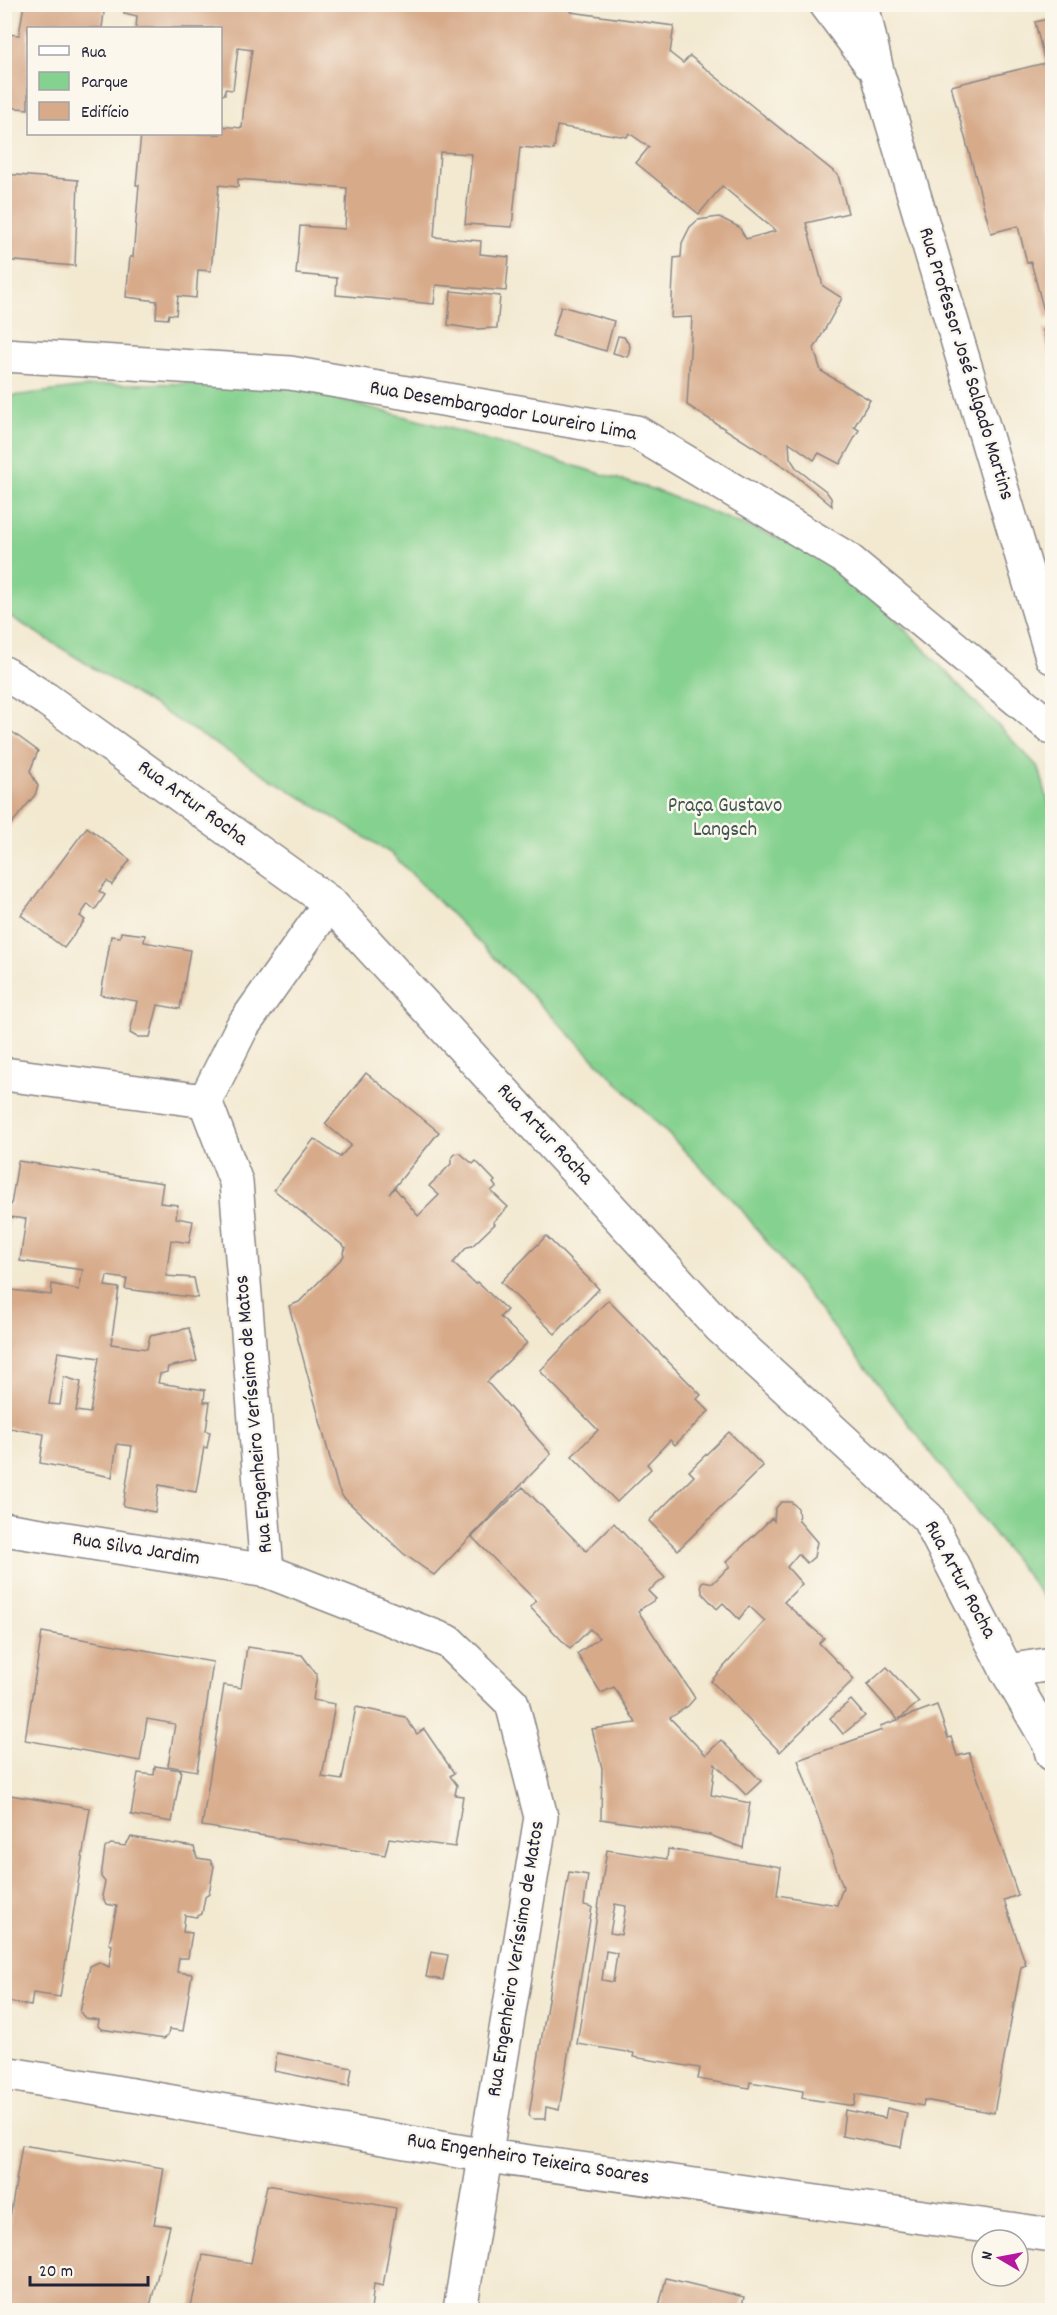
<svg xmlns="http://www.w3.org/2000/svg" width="1057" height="2315" viewBox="0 0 1057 2315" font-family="Dekko,sans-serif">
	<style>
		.green { fill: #85d18f; stroke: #547a65; stroke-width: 1.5 }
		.building { fill: #d7aa8a; fill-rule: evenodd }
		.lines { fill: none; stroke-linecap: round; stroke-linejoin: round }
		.minor-casing { stroke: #8a8686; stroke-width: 36 }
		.tertiary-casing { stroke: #8a8686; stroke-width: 36 }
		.minor { stroke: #fff; stroke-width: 33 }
		.tertiary { stroke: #fff; stroke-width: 33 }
		.labels { text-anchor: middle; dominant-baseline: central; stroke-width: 5; stroke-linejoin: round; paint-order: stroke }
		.street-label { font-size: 21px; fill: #22223b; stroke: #fbf7ec }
		.park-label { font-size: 21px; fill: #405754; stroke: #fbf7ec }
	</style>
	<rect width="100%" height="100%" fill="#fbf7ec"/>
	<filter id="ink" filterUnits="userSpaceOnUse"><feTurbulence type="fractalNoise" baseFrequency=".0167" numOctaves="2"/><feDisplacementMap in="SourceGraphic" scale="12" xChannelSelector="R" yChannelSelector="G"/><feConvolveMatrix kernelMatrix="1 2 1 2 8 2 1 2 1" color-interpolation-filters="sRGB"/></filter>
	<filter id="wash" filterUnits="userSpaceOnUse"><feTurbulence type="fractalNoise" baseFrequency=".008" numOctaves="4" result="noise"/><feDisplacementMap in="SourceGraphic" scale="24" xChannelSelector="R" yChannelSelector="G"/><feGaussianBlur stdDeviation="1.35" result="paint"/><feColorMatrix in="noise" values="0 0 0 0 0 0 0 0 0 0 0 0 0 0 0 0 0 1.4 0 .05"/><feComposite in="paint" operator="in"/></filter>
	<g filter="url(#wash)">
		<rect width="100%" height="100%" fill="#f3e9d1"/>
		<polygon class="green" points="276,383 452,429 655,490 841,563 1039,768 1052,815 1052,1608 738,1205 392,854 5,613 4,397 111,384"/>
		<g id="blocks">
			<g class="building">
				<polygon points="24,4 105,4 102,28 28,28 28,109 4,107 4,34 19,35"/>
				<polygon points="125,4 572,4 571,12 674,26 670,53 683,63 690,56 838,175 848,213 806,223 823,286 842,298 814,349 821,371 870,400 854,427 859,430 840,464 819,453 814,460 789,442 790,458 797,469 826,491 831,498 832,506 788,469 687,405 692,317 671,318 674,258 681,257 682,243 690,227 698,220 719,217 739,227 746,239 776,231 722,186 699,214 636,163 649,147 629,133 627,137 557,126 554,150 520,147 512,227 465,224 472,154 440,152 434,237 481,241 480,254 509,257 506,291 436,285 434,304 336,295 337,278 296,274 300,226 345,229 347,188 238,179 238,187 219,185 211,271 198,270 196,298 178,296 176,315 169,314 168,319 156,318 157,301 126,297 130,257 133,257 139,185 136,185 141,134 220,134 220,126 242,128 244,104 252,50 238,48 233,90 225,89 225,94 220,96 220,28 136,28 137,16 124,13"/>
				<polygon points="1052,18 1052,317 1046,319 1031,262 1027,263 1018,226 991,233 951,86 1045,63 1035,22"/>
				<polygon points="4,174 78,180 75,266 4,260"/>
				<polygon points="451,291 500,296 497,328 475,329 448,325"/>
				<polygon points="561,306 614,321 606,351 552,336"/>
				<polygon points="1052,328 1052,365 1043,330"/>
				<polygon points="618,336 624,337 630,346 628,357 613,353"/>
				<polygon points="4,726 38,751 30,771 38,786 35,795 4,833"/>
				<polygon points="87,827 130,860 112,885 107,881 99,891 105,895 95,910 88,904 80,916 85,920 64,948 21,915"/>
				<polygon points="121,932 145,935 144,942 190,950 180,1009 158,1005 150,1037 137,1037 130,1033 137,1001 101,995 111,936 120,937"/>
				<polygon points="366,1073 439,1132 389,1194 395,1188 418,1216 439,1195 429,1186 451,1164 451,1159 455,1154 460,1153 473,1164 476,1161 495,1181 493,1183 496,1187 491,1191 508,1207 493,1222 495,1224 472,1246 467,1247 453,1263 475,1284 477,1282 507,1310 500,1317 527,1343 487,1382 551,1454 434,1575 404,1554 343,1497 338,1488 289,1306 299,1302 344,1256 343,1252 346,1248 274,1190 314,1139 340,1157 351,1145 325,1124"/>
				<path d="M18,1161L163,1183L160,1203L178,1205L176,1218L193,1221L189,1243L171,1240L166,1276L194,1278L198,1298L125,1289L127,1279L107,1276L105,1286L119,1288L111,1344L147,1349L150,1336L189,1328L197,1361L168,1367L167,1372L160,1374L158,1383L205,1390L204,1402H210L206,1431L210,1432L207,1448L204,1447L196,1492L159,1485L155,1512L123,1506L132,1446L117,1444L112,1477L40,1463L44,1434L4,1427V1289L51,1295L52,1284L79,1290L83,1270L20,1261L26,1219L10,1217L4,1245V1204L11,1205ZM58,1352L99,1358L90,1413L76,1411L81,1382L64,1377L60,1405L49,1404Z"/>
				<polygon points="546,1236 599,1289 555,1334 501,1282"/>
				<polygon points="608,1300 701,1395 697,1399 709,1411 675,1445 670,1440 647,1464 651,1469 617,1502 572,1456 598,1430 540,1371"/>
				<polygon points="729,1432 763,1466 678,1550 649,1521 694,1476 689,1471"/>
				<polygon points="523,1487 586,1551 614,1523 665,1578 648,1591 656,1599 638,1611 695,1698 688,1706 670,1718 706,1755 721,1740 761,1781 746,1795 715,1764 711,1795 750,1803 743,1848 710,1835 601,1819 602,1768 592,1729 636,1723 614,1687 601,1693 577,1654 599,1638 590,1629 570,1649 530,1607 536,1601 472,1537"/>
				<polygon points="781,1502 791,1502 798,1508 799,1521 817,1542 814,1557 807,1563 798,1554 787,1567 802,1584 784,1602 824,1638 819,1643 854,1679 780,1752 711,1681 765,1621 749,1606 739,1619 723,1603 717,1609 702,1593 701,1583 704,1581 713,1583 730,1566 726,1562 772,1518 774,1521 775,1509"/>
				<polygon points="42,1632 213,1662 197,1771 168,1766 175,1724 147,1719 140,1761 25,1740"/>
				<polygon points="247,1647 302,1655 317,1675 313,1700 335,1704 322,1777 342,1780 356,1707 405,1717 417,1734 424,1729 454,1773 450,1776 457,1785 455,1795 463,1796 455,1847 389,1838 385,1855 202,1826 224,1685 241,1688"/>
				<path d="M887,1667L919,1702L899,1719L937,1705L948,1738L951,1737L957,1756L969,1753L1018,1895L1004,1900L1026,1965L1021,1967L994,2113L924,2100L923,2106L856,2094L854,2106L802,2098L803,2091L750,2082L749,2088L698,2079L700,2068L633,2057L634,2053L577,2044L607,1850L667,1859L668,1849L781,1867L777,1895L837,1905L843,1887L798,1760L882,1730L880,1726L898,1720L867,1685ZM615,1904L626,1906L621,1935L610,1933ZM606,1951L617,1953L613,1982L602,1980Z"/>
				<polygon points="851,1700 865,1716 843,1734 830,1718"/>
				<polygon points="155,1766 181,1770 172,1822 131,1815 138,1773 154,1775"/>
				<polygon points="4,1794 90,1808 60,1997 33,1993 31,2006 4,2001"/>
				<polygon points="131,1837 194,1847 197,1858 210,1860 214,1866 209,1894 205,1897 202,1914 196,1917 185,1915 183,1932 192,1933 188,1958 179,1958 177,1972 192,1974 183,2031 169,2029 168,2035 164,2039 101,2029 98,2026 99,2020 85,2018 80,2012 90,1966 99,1962 109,1967 112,1945 109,1944 117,1906 106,1904 102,1896 105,1882 101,1877 105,1848 111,1844 125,1846"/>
				<polygon points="569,1872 588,1875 584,1905 592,1907 559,2110 546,2107 545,2119 532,2119 529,2115"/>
				<polygon points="431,1952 448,1955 443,1980 426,1977"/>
				<polygon points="277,2053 352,2068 349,2086 274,2071"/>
				<polygon points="887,2108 907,2113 901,2147 842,2136 845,2110 885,2118"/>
				<polygon points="22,2145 164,2168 154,2224 170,2226 149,2310 4,2310 4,2254"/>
				<polygon points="267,2185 396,2208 383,2286 374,2284 371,2310 190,2310 203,2255 251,2263"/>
				<polygon points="666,2278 744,2297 741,2310 658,2310"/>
			</g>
		</g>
	</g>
	<g filter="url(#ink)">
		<use href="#blocks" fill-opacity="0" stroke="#8a8686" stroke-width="1.5"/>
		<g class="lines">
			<defs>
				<g id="minor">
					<polyline points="826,4 870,63"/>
					<polyline points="862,4 877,71 1052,657"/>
					<polyline points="4,355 290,373 636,432 846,558 1052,728"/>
					<polyline points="4,1074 205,1101"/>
					<polyline points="4,1529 267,1571 449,1642 512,1703 541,1817 460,2310"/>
					<polyline points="267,1571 236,1182 205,1101 242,1027 330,903"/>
					<polyline points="1007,1671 1052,1664"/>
					<polyline points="4,2073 487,2156 1052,2235"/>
				</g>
				<polyline id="tertiary" points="4,673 46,699 330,903 720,1327 928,1518 1007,1671 1049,1743 1052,1754"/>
			</defs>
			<use href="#minor" class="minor-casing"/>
			<use href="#tertiary" class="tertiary-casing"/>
			<use href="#minor" class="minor"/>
			<use href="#tertiary" class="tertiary"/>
		</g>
	</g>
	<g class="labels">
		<g class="street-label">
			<text transform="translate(965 364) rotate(73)">Rua Professor José Salgado Martins</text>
			<text transform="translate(503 412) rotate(10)">Rua Desembargador Loureiro Lima</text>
			<text transform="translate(192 804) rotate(36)">Rua Artur Rocha</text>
			<text transform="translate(544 1135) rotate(47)">Rua Artur Rocha</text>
			<text transform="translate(255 1414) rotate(-95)">Rua Engenheiro Veríssimo de Matos</text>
			<text transform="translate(136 1550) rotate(9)">Rua Silva Jardim</text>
			<text transform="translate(959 1580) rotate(62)">Rua Artur Rocha</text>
			<text transform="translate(517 1959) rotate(-81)">Rua Engenheiro Veríssimo de Matos</text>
			<text transform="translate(528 2160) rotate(9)">Rua Engenheiro Teixeira Soares</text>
		</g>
		<g class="park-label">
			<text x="725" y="807">Praça Gustavo<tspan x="725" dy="24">Langsch</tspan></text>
		</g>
	</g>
	<rect width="1057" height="2315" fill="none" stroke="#fbf7ec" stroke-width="24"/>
	<rect x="27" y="27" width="195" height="108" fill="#fbf7ec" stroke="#a4a2a5" stroke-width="1.5"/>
	<rect x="39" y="46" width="30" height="9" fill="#ffffff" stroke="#a4a2a5" stroke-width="1.5"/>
	<text x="81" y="57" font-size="18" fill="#22223b">Rua</text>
	<rect x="39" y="72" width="30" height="18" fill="#85d18f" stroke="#a4a2a5" stroke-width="1.5"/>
	<text x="81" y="87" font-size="18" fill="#22223b">Parque</text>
	<rect x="39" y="102" width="30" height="18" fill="#d7aa8a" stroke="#a4a2a5" stroke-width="1.5"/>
	<text x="81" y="117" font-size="18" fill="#22223b">Edifício</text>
	<g transform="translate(1000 2258) rotate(280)"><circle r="28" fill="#fbf7ec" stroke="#a4a2a5" stroke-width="1.5"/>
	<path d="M0-4.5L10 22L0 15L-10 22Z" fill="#b5179e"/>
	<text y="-9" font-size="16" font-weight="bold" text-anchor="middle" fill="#22223b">N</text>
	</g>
	<path d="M30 2276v9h118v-9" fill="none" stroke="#22223b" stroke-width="3"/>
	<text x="39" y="2276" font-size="18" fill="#22223b" stroke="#fbf7ec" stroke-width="4.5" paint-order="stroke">20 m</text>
</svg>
